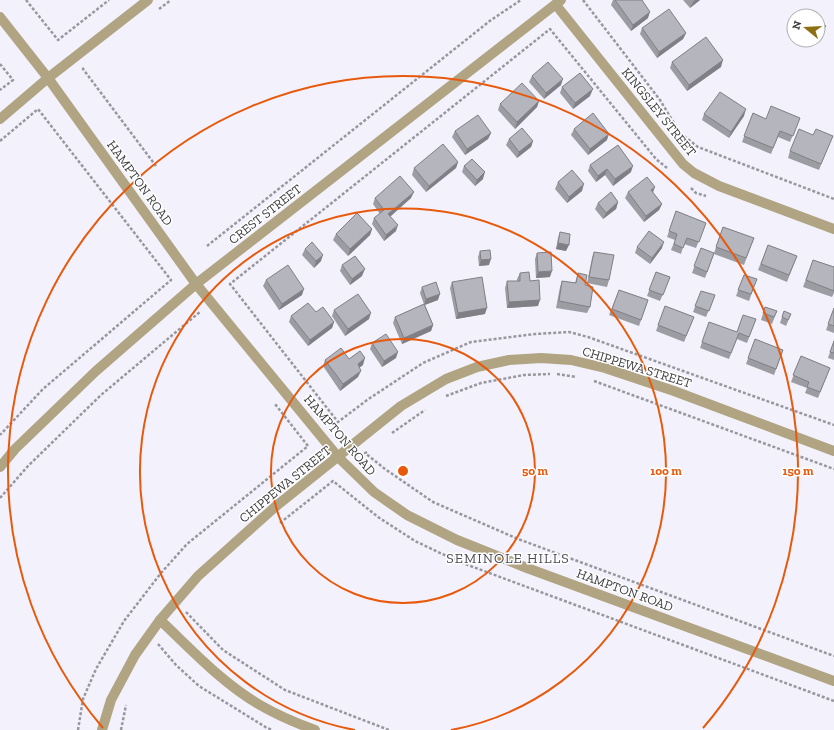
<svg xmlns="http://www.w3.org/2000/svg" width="834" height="730" viewBox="0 0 834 730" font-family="'Zilla Slab',serif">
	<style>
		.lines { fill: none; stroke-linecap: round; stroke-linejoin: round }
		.path { stroke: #98979e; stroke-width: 2.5; stroke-dasharray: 3 2; stroke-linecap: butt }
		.street { stroke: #b0a483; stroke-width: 10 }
		.wall { fill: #9c9ca3 }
		.shaded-wall { fill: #7f7f85 }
		.building { fill: #b5b5be; stroke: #7f7f85 }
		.ring { fill: none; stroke: #e8590c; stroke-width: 2 }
		.labels { text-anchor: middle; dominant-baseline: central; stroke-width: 3; stroke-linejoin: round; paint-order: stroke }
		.street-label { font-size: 13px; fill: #3b3a3e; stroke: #fff }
		.neighbourhood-label { font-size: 14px; letter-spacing: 1px; fill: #4c4b54; stroke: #fff }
		.centre { fill: #e8590c; stroke: #fff; stroke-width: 2 }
		.ring-label { font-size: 12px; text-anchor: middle; font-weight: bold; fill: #e8590c; stroke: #fff; stroke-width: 3; stroke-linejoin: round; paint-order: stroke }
	</style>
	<rect width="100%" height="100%" fill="#f3f2fc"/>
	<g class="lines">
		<g class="path">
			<polyline points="26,0 58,40 109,0"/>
			<polyline points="583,0 660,100 680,133 698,147 834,199"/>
			<polyline points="159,9 171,0"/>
			<polyline points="0,64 13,80 0,90"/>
			<polyline points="84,68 83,69 156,166"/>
			<polyline points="0,141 38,109 171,280 43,389 0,435"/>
			<polyline points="667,168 656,159 550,29 230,284 338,422 367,400 423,363 471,342 535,334 569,332 588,337 834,425"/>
			<polyline points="691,188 696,193 706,196"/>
			<polyline points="207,246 491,20 521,0"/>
			<polyline points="557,374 576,377"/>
			<polyline points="594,381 834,469"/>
			<polyline points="446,396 481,383 524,375 550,374"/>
			<polyline points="392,433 425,410"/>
			<polyline points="367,452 365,453 385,469 433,502 518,539 834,656"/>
			<polyline points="0,498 28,466 101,395 201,311"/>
			<polyline points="280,523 333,481 378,517 415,541 457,561 834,701"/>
			<polyline points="186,612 223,650 285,690 389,730"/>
			<polyline points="158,644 176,665 199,686 267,728 273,730"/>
			<polyline points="78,730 83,699 96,669 124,621 161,573 187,544 308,446 275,404"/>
			<polyline points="121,730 126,705"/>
		</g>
		<g class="street">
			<polyline points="556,5 683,164 694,173 719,186 834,229"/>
			<polyline points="0,17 48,78 196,284 338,457 374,492 407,515 457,540 527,568 834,681"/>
			<polyline points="0,119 48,78 148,0"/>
			<polyline points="0,467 15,449 96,371 196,284 561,0"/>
			<path d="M160,620C191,649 222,683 260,705C277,715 296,723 315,730"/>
			<polyline points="102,730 111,700 135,655 160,620 198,576 275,507 401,406 446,379 477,367 509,360 541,358 571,360 605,368 674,391 834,451"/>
		</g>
	</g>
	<g class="wall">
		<polygon points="613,0 642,0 648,18 631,31 611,5"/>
		<polygon points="683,0 700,0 690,8"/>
		<polygon points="642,28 686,33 683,39 657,58 640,34"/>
		<polygon points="805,40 816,40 811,46"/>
		<polygon points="672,62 721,67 687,91 670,68"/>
		<polygon points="532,76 561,85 544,99 529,82"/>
		<polygon points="562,87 590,96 573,109 560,93"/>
		<polygon points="539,101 537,107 515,129 498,110 500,104"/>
		<polygon points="753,113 766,119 800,118 790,142 778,137 771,154 742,142"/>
		<polygon points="704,114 744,116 729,138 702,120"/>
		<polygon points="574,129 607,140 588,155 571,135"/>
		<polygon points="455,131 491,133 488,139 465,155 452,137"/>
		<polygon points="509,139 533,141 531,147 517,158 506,145"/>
		<polygon points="830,142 819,170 788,158 790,151"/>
		<polygon points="458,162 456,168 426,192 412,175 414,168"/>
		<polygon points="590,165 631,172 613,186 605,175 596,182 588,171"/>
		<polygon points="464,166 483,179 475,186 462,172"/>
		<polygon points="558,182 582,191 567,203 555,189"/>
		<polygon points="655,187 653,193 662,204 659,210 644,222 625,198 628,192"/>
		<polygon points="375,198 411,198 390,217 396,231 384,241 372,224 374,218 380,214 373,204"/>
		<polygon points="618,202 616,209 603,219 595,209 598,203"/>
		<polygon points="676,211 706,223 696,248 684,244 681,254 671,250 675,240 667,237"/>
		<polygon points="723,227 754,238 744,265 714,254 705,278 692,273 701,248 714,253"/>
		<polygon points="372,229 370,235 348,256 333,240 336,234"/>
		<polygon points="560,232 566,251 556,249 558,238"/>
		<polygon points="768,245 797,256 787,282 758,270"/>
		<polygon points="637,247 662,248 650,264 635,253"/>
		<polygon points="305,249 321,261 314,268 302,255"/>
		<polygon points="480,251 489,265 479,266 478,257"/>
		<polygon points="594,252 609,280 607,287 587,283 592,258"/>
		<polygon points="537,253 550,277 536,278 535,259"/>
		<polygon points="813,260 834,267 834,293 832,297 803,287"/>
		<polygon points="342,265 362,276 350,285 340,271"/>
		<polygon points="656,272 670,277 660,301 647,296"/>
		<polygon points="520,273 530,281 538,306 507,308 505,288 507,281 517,281 517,279"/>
		<polygon points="578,273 585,285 590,307 587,313 556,308 560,287 562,281 575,283"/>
		<polygon points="744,275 757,279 749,301 736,296"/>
		<polygon points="266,280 302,295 279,310 263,286"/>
		<polygon points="452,282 485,314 456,319 450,288"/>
		<polygon points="422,287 438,300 425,305 433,325 431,331 402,344 393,323 395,317 424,304 420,293"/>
		<polygon points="619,290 648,300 639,326 609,315"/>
		<polygon points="701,291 715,295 706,317 693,312"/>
		<polygon points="665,306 694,317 684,342 656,331"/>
		<polygon points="765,307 777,311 772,324 761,320"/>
		<polygon points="834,308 834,333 826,330"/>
		<polygon points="334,310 369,319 345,336 332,316"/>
		<polygon points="784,311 791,314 786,326 780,323"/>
		<polygon points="316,312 334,322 332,328 308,346 289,322 291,316"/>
		<polygon points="756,319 747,343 737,339 729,359 700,348 709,322 736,332"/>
		<polygon points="755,339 783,350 774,375 746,364"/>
		<polygon points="834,340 834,360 828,358"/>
		<polygon points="372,343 396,358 382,367 370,349"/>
		<polygon points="801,356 830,368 818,398 805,393 807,388 791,382"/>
		<polygon points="349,359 363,365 359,368 358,377 340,391 323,366 325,360"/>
	</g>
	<g class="shaded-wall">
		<polygon points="695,0 700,0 690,8 693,2"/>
		<polygon points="650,12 648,18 631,31 633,25"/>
		<polygon points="826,26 823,32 818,38 818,34"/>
		<polygon points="686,33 683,39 657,58 659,52"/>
		<polygon points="813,40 816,40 811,46"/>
		<polygon points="723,60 721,67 687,91 689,85"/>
		<polygon points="563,79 561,85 544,99 546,93"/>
		<polygon points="593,89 590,96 573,109 575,103"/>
		<polygon points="539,101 537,107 515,129 517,122"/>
		<polygon points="746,109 744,116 729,138 731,132"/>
		<polygon points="491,133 488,139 465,155 467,149"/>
		<polygon points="609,134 607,140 588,155 590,149"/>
		<polygon points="533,141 531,147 517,158 519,152"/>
		<polygon points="458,162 456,168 426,192 429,186"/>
		<polygon points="633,166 631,172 613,186 615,179"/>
		<polygon points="607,169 605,175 596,182 598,176"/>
		<polygon points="485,172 483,179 475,186 477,180"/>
		<polygon points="584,184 582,191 567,203 569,197"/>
		<polygon points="655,187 652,193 651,190"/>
		<polygon points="414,192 411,198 386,220 388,214"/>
		<polygon points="618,202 616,209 603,219 606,213"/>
		<polygon points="662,204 659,210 644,222 646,216"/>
		<polygon points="398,225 396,231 384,241 386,235"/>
		<polygon points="372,229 370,235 348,256 350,249"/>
		<polygon points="664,242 662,248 650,264 652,258"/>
		<polygon points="558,243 569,245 566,251 556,249"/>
		<polygon points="323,255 321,261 314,268 316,261"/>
		<polygon points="491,259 489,265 479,266 481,260"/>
		<polygon points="365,269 362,276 350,285 352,279"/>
		<polygon points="552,271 550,277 536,278 538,272"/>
		<polygon points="304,289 302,295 279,310 282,304"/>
		<polygon points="440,294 438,300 424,305 426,299"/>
		<polygon points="540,300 538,306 507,308 509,302"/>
		<polygon points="487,308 485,314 456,319 458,313"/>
		<polygon points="371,313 369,319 345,336 348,329"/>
		<polygon points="334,322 332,328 308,346 310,340"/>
		<polygon points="433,325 431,331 402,344 404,338"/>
		<polygon points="398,352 396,358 382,367 384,361"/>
		<polygon points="365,358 363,365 356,370 358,364"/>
		<polygon points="361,371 358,377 340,391 343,384"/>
	</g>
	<g class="building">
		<polygon points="615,0 642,0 650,12 633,25"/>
		<polygon points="669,9 686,33 659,52 642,28"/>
		<polygon points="818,19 826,26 818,34"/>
		<polygon points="706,37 723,60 689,85 672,62"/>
		<polygon points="548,62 563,79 546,93 532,76"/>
		<polygon points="580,73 593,89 575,103 562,87"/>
		<polygon points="522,83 539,101 517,122 500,104"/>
		<polygon points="720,92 746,109 731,132 704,114"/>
		<polygon points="771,106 800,118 793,136 780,131 773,148 744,136 753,113 766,119"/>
		<polygon points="593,113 609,134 590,149 574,129"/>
		<polygon points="478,115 491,133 467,149 455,131"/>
		<polygon points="522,128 533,141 519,152 509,139"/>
		<polygon points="799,129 813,135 816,129 833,136 821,164 790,151"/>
		<polygon points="443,144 458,162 429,186 414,168"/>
		<polygon points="618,145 633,166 615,179 607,169 598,176 590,165"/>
		<polygon points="472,159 485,172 477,180 464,166"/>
		<polygon points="572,170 584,184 569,197 558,182"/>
		<polygon points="400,176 414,192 388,214 398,225 386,235 374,218 384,210 375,198"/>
		<polygon points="647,177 655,187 651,190 662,204 646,216 628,192"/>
		<polygon points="611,192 618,202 606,213 598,203"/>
		<polygon points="676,211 706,223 699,242 687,238 683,248 674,244 677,234 669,231"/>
		<polygon points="357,213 372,229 350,249 336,234"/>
		<polygon points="723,227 754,238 746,258 716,247"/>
		<polygon points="649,231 664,242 652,258 637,247"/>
		<polygon points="560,232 570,234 569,245 558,243"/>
		<polygon points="312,242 323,255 316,261 305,249"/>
		<polygon points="768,245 797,256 789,275 761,264"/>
		<polygon points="701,248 714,253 707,272 694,266"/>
		<polygon points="490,250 491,259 481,260 480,251"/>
		<polygon points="551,252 552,271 538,272 537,253"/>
		<polygon points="594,252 614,255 609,280 589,277"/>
		<polygon points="355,256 365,269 352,279 342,265"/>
		<polygon points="813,260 834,267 834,291 806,280"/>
		<polygon points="288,265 304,289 282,304 266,280"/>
		<polygon points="529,272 530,281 539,280 540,300 509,302 507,281 520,281 520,273"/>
		<polygon points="656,272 670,277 663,295 649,290"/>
		<polygon points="578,273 587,275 585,285 593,287 590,307 559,301 562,281 576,283"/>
		<polygon points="744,275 757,279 751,294 738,290"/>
		<polygon points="482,277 487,308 458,313 452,282"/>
		<polygon points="436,282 440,294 426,299 422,287"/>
		<polygon points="619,290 648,300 641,320 612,309"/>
		<polygon points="701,291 715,295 709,311 695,306"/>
		<polygon points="358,294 371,313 348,329 334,310"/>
		<polygon points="308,303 316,312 323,307 334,322 310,340 291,316"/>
		<polygon points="424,304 433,325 404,338 395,317"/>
		<polygon points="665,306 694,317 686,336 658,325"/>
		<polygon points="765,307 777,311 774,317 763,313"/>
		<polygon points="834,308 834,326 828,324"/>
		<polygon points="784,311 791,314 788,320 782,317"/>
		<polygon points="743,315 756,319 749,337 739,333 731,353 702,342 709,322 737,332"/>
		<polygon points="386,334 398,352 384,361 372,343"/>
		<polygon points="755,339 783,350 776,369 748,358"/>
		<polygon points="834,341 834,353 830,352"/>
		<polygon points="341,348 349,359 360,351 365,358 358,364 361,371 343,384 325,360"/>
		<polygon points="801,356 830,368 820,392 807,387 809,382 793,375"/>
	</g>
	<g class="ring">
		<circle cx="403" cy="471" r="132"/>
		<path d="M355 730A263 263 0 1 1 451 730"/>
		<path d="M103 728A395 395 0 1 1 703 728"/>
	</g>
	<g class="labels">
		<g class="street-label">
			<text transform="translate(659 112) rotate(51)">KINGSLEY STREET</text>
			<text transform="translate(140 183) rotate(54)">HAMPTON ROAD</text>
			<text transform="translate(265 214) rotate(-38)">CREST STREET</text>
			<text transform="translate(637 367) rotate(17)">CHIPPEWA STREET</text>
			<text transform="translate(340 435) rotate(49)">HAMPTON ROAD</text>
			<text transform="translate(285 484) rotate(-39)">CHIPPEWA STREET</text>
			<text transform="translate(625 590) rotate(20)">HAMPTON ROAD</text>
		</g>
		<g class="neighbourhood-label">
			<text x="508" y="558">SEMINOLE HILLS</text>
		</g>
	</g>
	<circle cx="403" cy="471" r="6" class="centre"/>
	<g class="ring-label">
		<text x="535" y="475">50 m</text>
		<text x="666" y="475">100 m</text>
		<text x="798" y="475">150 m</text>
	</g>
	<g transform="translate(806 28) rotate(288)"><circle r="19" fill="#ffffff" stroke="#b1b0b2"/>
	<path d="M0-3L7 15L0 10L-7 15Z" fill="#8b6f11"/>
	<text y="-6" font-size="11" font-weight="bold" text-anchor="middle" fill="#3b3a3e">N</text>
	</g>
</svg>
